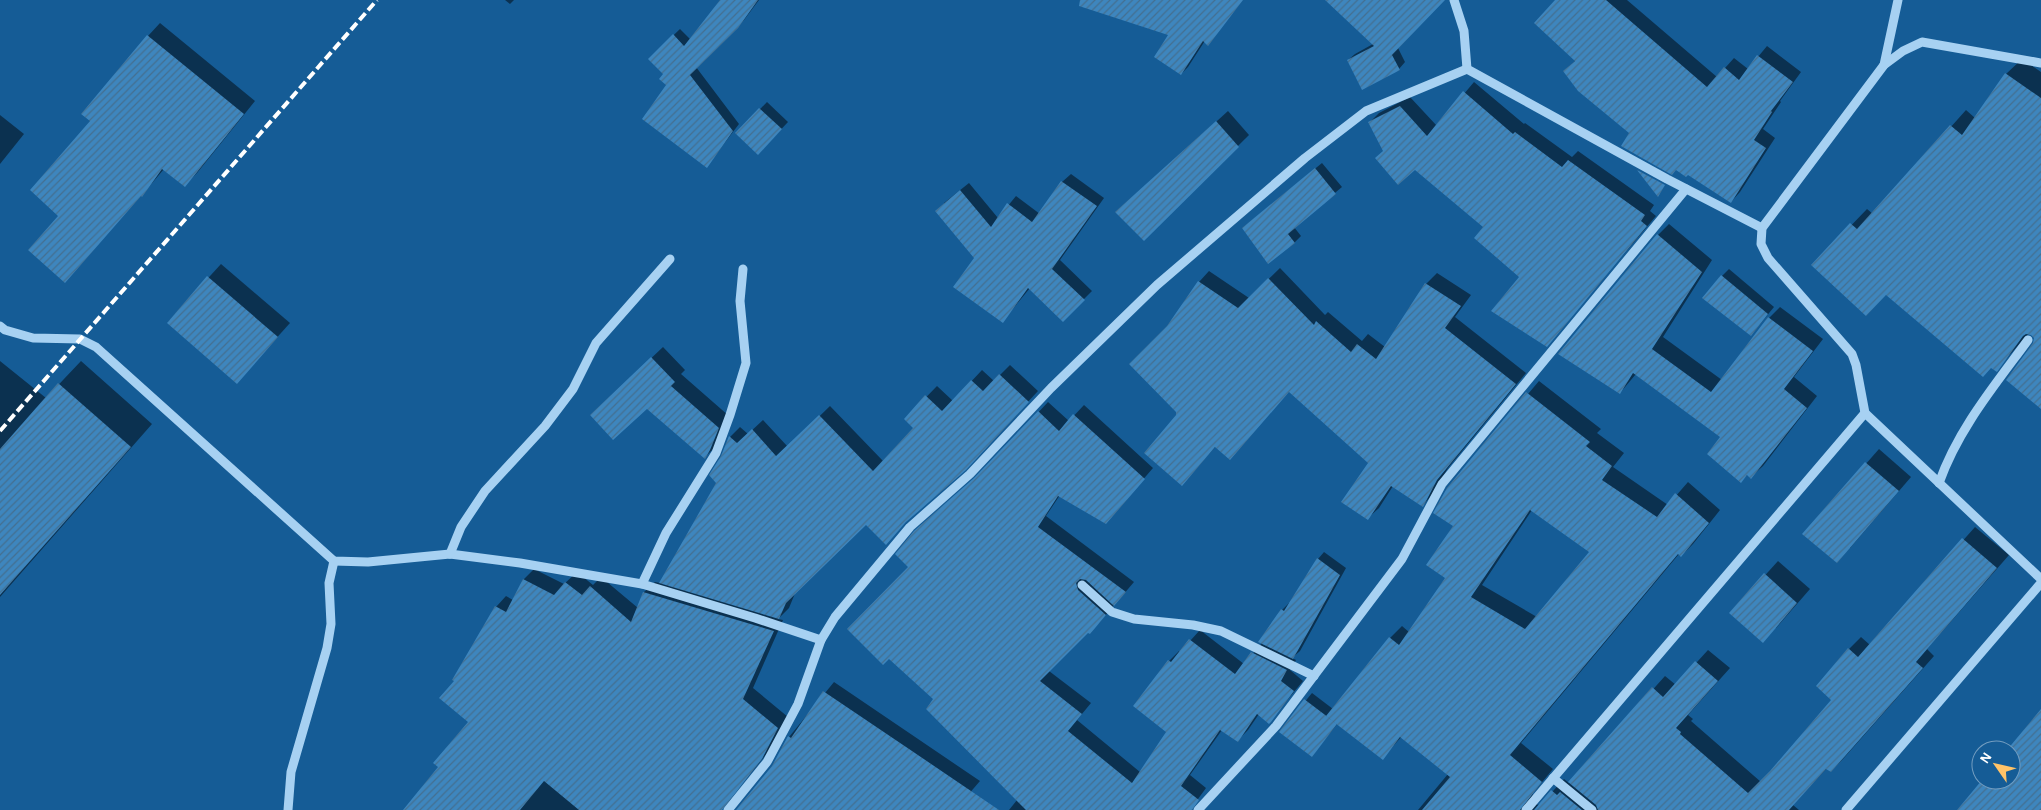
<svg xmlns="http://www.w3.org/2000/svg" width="2041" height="810" viewBox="0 0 2041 810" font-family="'Alegreya Sans',sans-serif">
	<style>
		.shadow { fill: #0007; fill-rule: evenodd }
		.building { fill: url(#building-hatch); fill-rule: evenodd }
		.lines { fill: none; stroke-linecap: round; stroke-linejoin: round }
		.minor { stroke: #a7d1f2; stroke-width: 9 }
		.rail { stroke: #fff; stroke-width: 4; stroke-dasharray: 9 4; stroke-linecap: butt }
	</style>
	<defs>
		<pattern id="building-hatch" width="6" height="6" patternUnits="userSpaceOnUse" patternTransform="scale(1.25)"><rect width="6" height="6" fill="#3e86be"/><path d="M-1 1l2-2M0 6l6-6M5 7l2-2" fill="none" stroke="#446f90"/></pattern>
	</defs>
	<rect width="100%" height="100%" fill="#155c96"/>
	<g class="shadow">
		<polygon points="505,0 514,0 510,4"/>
		<polygon points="721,0 759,0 744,20 696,67 739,124 707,166 664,74 649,59 680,29 691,40"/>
		<polygon points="1099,0 1205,0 1219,19 1188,67 1181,74 1170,35"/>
		<polygon points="1327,0 1443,0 1398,48 1405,62 1399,69 1348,60 1355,54 1373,44"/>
		<polygon points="1557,0 1627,0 1717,77 1734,58 1748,69 1767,46 1801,72 1780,101 1781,102 1763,129 1775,138 1740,192 1731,202 1631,133 1564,71 1576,60"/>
		<polygon points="160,23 255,101 197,173 184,186 164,169 142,195 60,216 91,121 148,36"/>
		<polygon points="2022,59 2041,72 2041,320 1996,370 1887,294 1813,265 1867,209 1873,214 1966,110 1975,118 2006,74"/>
		<polygon points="1474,82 1524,124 1525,123 1572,157 1578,151 1654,205 1650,211 1656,216 1547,345 1520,277 1485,227 1415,168 1384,151 1370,122 1379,113 1410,97 1437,126"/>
		<polygon points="767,102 788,122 758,154 737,133"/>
		<polygon points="1228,111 1249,135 1144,239 1128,202"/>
		<polygon points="0,115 24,134 0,164"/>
		<polygon points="1322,163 1342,187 1294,227 1301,236 1294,243 1250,222"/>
		<polygon points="1071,174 1104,198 1060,260 1092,291 1063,320 1030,288 1003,321 976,258 944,203 969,183 998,218 1016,196 1040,214 1062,182"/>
		<polygon points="1669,224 1712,260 1663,337 1722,380 1769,318 1780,307 1823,339 1794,377 1817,396 1763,466 1751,477 1748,474 1741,481 1722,437 1636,374 1620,393 1658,235"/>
		<polygon points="221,264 290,323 237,382 168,322"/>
		<polygon points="1280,268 1325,315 1328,312 1362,341 1368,334 1385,347 1426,284 1437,273 1471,295 1455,317 1526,373 1448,468 1433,494 1423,505 1393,486 1379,508 1368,518 1369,463 1290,391 1216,446 1182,484 1169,326 1199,282 1209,271 1249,298"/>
		<polygon points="1729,269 1774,307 1751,335 1722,276"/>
		<polygon points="663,347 685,370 681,374 729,416 716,446 705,457 647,407 603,404"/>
		<polygon points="0,361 46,398 81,361 152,424 0,597"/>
		<polygon points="1010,365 1038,391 976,458 912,515 886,544 866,523 796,591 789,608 778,619 783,620 753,688 788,717 772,747 739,788 689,810 404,810 440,767 469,722 456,681 496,607 506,596 513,600 524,579 534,569 564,584 577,572 593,585 601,577 638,608 644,592 655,582 660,583 718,482 723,457 730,437 740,427 748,434 763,420 788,447 830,406 884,462 915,428 905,419 937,386 953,401 982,370 994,381"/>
		<path d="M1539,381L1601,429L1597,433L1624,453L1613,467L1668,505L1688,482L1720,510L1693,544L1681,556L1679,554L1521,743L1553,769L1533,793L1532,800L1538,805L1542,803L1564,779L1569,783L1665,676L1676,685L1708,650L1730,668L1688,715L1693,719L1691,721L1761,782L1833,700L1849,649L1861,637L1870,645L1975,527L2009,555L1927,649L1934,656L1843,759L1831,771L1827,768L1793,805L1799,810H1418L1448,774L1402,736L1383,758L1338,723L1312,755L1281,731L1312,693L1333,709L1390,638L1402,626L1409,632L1447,578L1454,525L1448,488ZM1532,510L1591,551L1537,617L1482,585Z"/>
		<polygon points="1048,402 1069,421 1084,405 1153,468 1115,512 1060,495 1046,516 1134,582 1099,623 1088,631 1049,671 1091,703 1077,720 1140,772 1168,731 1169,661 1179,651 1180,652 1200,630 1244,664 1262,643 1282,610 1289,603 1290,604 1318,559 1324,552 1346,568 1300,651 1292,658 1296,660 1290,670 1303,681 1269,722 1259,714 1248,730 1238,740 1222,730 1190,775 1206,788 1190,810 1009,810 1017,800 934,699 910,567 980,475"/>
		<polygon points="1879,449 1911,477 1850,548 1804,534"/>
		<polygon points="1778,561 1810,589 1776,628 1731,613"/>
		<polygon points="834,682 980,781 955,810 739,810 773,766 789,737"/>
	</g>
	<g class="building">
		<polygon points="720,0 758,0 738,28 690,75 733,131 707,168 642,119 666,85 659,79 663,74 648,59 673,34 684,46"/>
		<polygon points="1080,0 1243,0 1208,46 1203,41 1181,75 1154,57 1168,35 1079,6"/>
		<polygon points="1325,0 1445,0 1392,55 1400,70 1362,90 1347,60 1374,46"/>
		<polygon points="1555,0 1606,0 1707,87 1724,67 1739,80 1757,55 1793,82 1771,111 1772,112 1754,140 1766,148 1731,203 1688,175 1686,177 1676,170 1672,175 1621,146 1629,133 1578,91 1563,71 1575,61 1534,23"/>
		<polygon points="147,35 244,114 185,187 162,169 142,197 141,196 65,283 28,250 58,216 30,190 90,121 81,114"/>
		<polygon points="2005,73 2041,98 2041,409 2006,380 2033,343 2034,338 2031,335 2026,334 2023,336 1997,372 1991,368 1983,377 1886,295 1866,316 1811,265 1850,223 1857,229 1950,125 1962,135"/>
		<polygon points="1463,91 1513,134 1515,132 1562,167 1568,160 1645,215 1641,221 1647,226 1547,347 1491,311 1519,277 1474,238 1483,227 1415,170 1398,185 1375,158 1383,151 1368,122 1400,106 1427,136"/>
		<polygon points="759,108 782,129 758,155 735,133"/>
		<polygon points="1216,121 1239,147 1144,241 1115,212"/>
		<polygon points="1315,168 1336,194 1288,234 1295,243 1268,264 1242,228"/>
		<polygon points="1637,170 1665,185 1658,197"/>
		<polygon points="1061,181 1097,206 1052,269 1085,300 1063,322 1028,288 1003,323 953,287 974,258 935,211 960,190 991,227 1007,203 1032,222"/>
		<polygon points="1657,234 1702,272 1652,349 1711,392 1768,317 1813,351 1784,389 1807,408 1751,479 1747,475 1741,483 1707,454 1720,437 1633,373 1620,394 1558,354"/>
		<polygon points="1721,275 1768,314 1751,336 1702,298"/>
		<polygon points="207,276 278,337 237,384 167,323"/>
		<polygon points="1268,278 1314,325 1316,321 1351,352 1357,344 1376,359 1425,283 1461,306 1445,328 1516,384 1437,480 1423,507 1391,486 1368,520 1341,502 1368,463 1289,392 1230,460 1215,447 1182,486 1144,453 1176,415 1176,412 1129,364 1167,326 1198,281 1238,308"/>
		<polygon points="651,357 675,382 671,386 719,428 710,450 705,459 647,409 613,440 590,415"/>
		<polygon points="999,374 1029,402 966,470 906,522 886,545 866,525 786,603 779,619 659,583 716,483 709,475 721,456 729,436 737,443 752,429 776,456 819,415 873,471 913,428 904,419 925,395 942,411 971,380 983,391"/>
		<polygon points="58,383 131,447 0,595 0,449"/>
		<path d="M1526,392L1590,442L1586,446L1612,466L1602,480L1657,517L1675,493L1709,523L1681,557L1678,554L1510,755L1542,782L1520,810H1422L1450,777L1400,737L1383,760L1326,716L1389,637L1399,645L1445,578L1426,565L1453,526L1433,513L1447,488ZM1530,510L1589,552L1525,629L1471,597Z"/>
		<polygon points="1038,411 1059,431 1073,414 1145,479 1106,524 1058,496 1038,527 1126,592 1114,606 1086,580 1080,579 1076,583 1078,590 1106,615 1090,634 1088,633 1040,681 1082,714 1068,731 1132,783 1166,732 1133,706 1168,660 1171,662 1189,639 1235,674 1251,652 1287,670 1281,681 1294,691 1271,722 1269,724 1257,714 1238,742 1220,730 1181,786 1199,800 1192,810 1026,810 926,709 933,699 889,659 883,665 847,629 908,567 895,554 914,531 974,478"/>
		<polygon points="1865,462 1899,491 1837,563 1802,534"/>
		<polygon points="1962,538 1997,568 1916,662 1923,668 1831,772 1826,769 1789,810 1598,810 1596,805 1568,782 1652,687 1663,697 1695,661 1718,681 1676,728 1681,732 1680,734 1748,793 1770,771 1831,700 1816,686 1848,648 1858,657"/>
		<polygon points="1317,558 1340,575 1293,659 1258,642 1281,609 1284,611"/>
		<polygon points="1764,573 1797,603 1763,643 1729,613"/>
		<polygon points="523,579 554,595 565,582 582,595 590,586 631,622 643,592 774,631 743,699 778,728 762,759 722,810 579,810 544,781 520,810 403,810 438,767 433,763 468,722 439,698 454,681 452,680 495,606 506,612"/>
		<polygon points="823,691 912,751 999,810 736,810 772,766 788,736 791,738"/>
		<polygon points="1304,699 1337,724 1312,757 1279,732"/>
		<polygon points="2041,709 2041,810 1957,810 1982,780 2011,780 2011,750 2007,750"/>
		<polygon points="1551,790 1557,795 1560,792 1582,810 1534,810"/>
	</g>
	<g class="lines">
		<g class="minor">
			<polyline points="1454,0 1464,31 1467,69 1667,179 1762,228"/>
			<polyline points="2041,63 1922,42 1903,51 1884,65 1762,228 1761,244 1768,258 1852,354 1856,365 1865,413 2041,579"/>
			<polyline points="1884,65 1898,0"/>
			<polyline points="0,326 5,330 33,338 80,339 96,347 334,561 368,562 450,554 520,563 642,584 755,618 821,640"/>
			<path d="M1939,483C1958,429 1995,385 2028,340"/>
			<polyline points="450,554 461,527 485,491 545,426 573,389 596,343 670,259"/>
			<polyline points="642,584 666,533 716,453 730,415 746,363 740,301 743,269"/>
			<polyline points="1082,585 1112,612 1134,619 1193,625 1221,631 1314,676"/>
			<polyline points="1553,778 1592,810"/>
			<polyline points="288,810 291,772 327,648 331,624 329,583 334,561"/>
			<polyline points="728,810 767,762 798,704 821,640 835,617 910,527 970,474 1051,388 1157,285 1305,158 1366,111 1467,69"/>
			<polyline points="1198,810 1276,726 1402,559 1442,484 1686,189"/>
			<polyline points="1526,810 1865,413"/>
			<polyline points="1846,810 2041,583"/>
		</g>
		<polyline class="rail" points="0,431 377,0"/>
	</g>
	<g transform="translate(1996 765) rotate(304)"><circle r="24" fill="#155c96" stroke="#739dc0"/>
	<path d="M0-4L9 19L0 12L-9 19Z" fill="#ffc368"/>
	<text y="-8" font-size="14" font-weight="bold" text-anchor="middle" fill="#ffffff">N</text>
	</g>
</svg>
